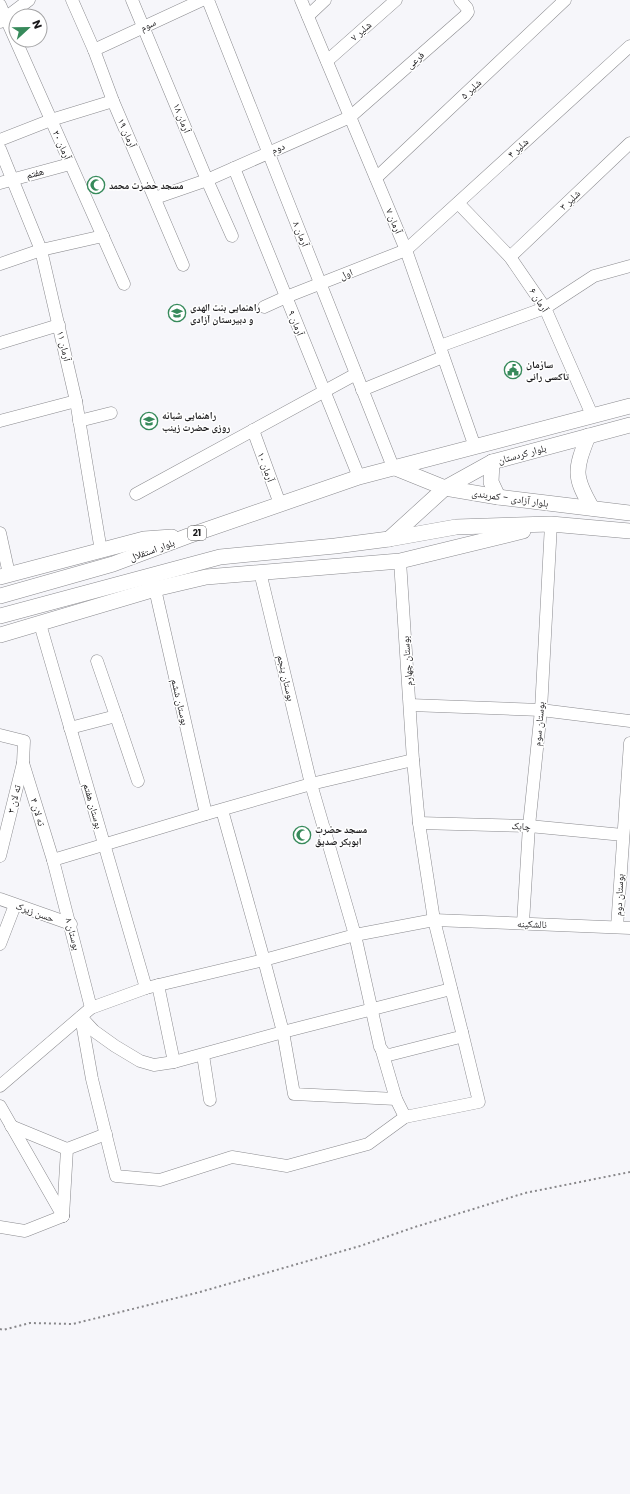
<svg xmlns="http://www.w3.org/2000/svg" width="630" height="1494" viewBox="0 0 630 1494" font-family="Poppins,'Noto Naskh Arabic',sans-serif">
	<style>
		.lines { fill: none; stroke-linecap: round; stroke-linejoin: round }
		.minor-casing { stroke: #8a8a8e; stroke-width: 13 }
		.major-casing { stroke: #8a8a8e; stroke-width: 16 }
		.path { stroke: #88878a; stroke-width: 2; stroke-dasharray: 2 3; stroke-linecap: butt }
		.minor { stroke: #fff; stroke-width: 12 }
		.major { stroke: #fff; stroke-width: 15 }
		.labels { text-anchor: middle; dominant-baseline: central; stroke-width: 3; stroke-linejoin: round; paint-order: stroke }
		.shield { fill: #fff; stroke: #5f5e5f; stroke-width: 1 }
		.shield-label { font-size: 9px; font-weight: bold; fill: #1a191b }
		.street-label { font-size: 10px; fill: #1a191b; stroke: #fff }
		.poi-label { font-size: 10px; font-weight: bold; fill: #1a191b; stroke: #fff; text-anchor: start }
	</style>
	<rect width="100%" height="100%" fill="#f6f6fa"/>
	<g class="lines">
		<defs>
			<g id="minor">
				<polyline points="72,0 94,50 113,101 183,265"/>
				<polyline points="132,0 207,180 232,236"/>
				<polyline points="208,0 393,467"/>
				<polyline points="301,0 406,250 475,447"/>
				<polyline points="0,5 124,284"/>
				<polyline points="308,16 325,0"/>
				<polyline points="0,22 29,0"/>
				<polyline points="94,50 202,0"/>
				<polyline points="327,61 396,0"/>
				<polyline points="0,140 51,120 113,101"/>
				<polyline points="0,149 41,250 76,401 101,551"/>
				<polyline points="234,168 359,477"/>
				<polyline points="376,178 565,0"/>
				<polyline points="0,183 70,164"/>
				<polyline points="155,198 207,180 350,117 465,16 468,12 467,8 460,0"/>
				<polyline points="458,203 510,257 545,308 592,415"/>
				<polyline points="510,257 630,143"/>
				<polyline points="0,264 41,250 103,236"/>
				<polyline points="264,307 286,297 406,250 630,46"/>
				<polyline points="0,343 59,325"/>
				<polyline points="440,346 545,308 594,276 630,266"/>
				<polyline points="362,390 443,357"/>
				<polyline points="0,421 76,401"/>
				<polyline points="79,421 111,413"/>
				<polyline points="253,430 280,504"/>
				<polyline points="136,494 356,374"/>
				<polyline points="0,533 9,574"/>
				<polyline points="260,572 311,784 355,935 380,1047 384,1053 389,1055 460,1037 462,1032 434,920 419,823 413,760 400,561"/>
				<polyline points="155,589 206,814"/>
				<polyline points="40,624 146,988"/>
				<polyline points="410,705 541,710 630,721"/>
				<polyline points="116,716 138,781"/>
				<polyline points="70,728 116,716 97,661"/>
				<polyline points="0,735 24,741 23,763 0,856"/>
				<polyline points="23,763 53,860 91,1008"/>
				<polyline points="222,810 264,960 283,1032 294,1094 396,1099 382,1051"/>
				<polyline points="419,823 529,826 623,835"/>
				<polyline points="53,860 206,814 311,784 413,760"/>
				<polyline points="0,899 71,924"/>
				<polyline points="523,923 529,826 541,710 551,524"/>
				<polyline points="617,927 630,743"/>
				<polyline points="0,944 15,905"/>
				<polyline points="158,985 174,1062"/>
				<polyline points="81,1017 92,1079 116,1176 160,1180 232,1157 287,1166 368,1144 405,1117"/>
				<polyline points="81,1017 94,1031 115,1046 140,1061 154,1065 174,1062 283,1032 451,989"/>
				<polyline points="203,1055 210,1100"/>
				<polyline points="0,1086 91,1008 146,988 264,960 355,935 434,920 630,928"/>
				<polyline points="396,1099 405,1117 479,1102 462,1032"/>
				<polyline points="0,1106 63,1216"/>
				<polyline points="11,1126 67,1149"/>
				<polyline points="63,1216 67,1149 106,1134"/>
				<polyline points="0,1227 25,1231 63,1216"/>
			</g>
			<g id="major">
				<path d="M588,436C575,470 573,476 592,508"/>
				<polyline points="492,462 491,482 498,497"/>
				<polyline points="393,467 445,488 498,497 630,513"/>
				<polyline points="389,539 445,488 492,462 630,425"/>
				<polyline points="0,577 144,539 172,537"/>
				<polyline points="0,596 113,564 188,536 359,477 630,406"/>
				<polyline points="0,616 220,557 335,546 389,539 456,527 551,524 630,531"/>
				<polyline points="0,635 155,589 206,577 400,561 523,531"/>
			</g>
		</defs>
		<use href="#minor" class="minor-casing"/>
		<use href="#major" class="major-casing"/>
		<polyline class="path" points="0,1329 3,1330 30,1323 73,1324 200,1292 360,1246 415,1227 525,1193 630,1172"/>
		<use href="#minor" class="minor"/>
		<use href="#major" class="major"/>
	</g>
	<defs>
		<symbol id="mosque-ring" viewBox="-11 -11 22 22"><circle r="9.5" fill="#fff" stroke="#378a5b" stroke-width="1.5"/><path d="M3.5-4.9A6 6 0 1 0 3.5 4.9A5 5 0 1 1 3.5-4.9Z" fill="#378a5b"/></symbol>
		<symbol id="school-ring" viewBox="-11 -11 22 22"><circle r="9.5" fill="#fff" stroke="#378a5b" stroke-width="1.5"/><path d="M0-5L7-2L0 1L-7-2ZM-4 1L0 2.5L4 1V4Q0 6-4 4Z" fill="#378a5b"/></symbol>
		<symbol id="civic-ring" viewBox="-11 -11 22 22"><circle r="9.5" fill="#fff" stroke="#378a5b" stroke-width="1.5"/><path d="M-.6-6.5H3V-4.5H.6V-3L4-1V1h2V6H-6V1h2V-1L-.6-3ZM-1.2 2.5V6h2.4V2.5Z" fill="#378a5b"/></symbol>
	</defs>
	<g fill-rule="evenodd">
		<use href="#mosque-ring" x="86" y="175" width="20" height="20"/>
		<use href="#school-ring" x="167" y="303" width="20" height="20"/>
		<use href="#civic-ring" x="503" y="360" width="20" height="20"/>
		<use href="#school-ring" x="139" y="411" width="20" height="20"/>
		<use href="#mosque-ring" x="292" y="825" width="20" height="20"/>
	</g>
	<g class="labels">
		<rect class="shield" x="188" y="526" width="18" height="14" rx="3"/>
		<g class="shield-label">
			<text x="197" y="533">21</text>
		</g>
		<g class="street-label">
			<text transform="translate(148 25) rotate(-25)">سوم</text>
			<text transform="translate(361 31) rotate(-41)">شلیر ۷</text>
			<text transform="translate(415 60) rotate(-41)">فرعی</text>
			<text transform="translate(471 89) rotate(-43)">شلیر ۵</text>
			<text transform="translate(182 118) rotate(68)">آرمان ۱۸</text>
			<text transform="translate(127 133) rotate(66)">آرمان ۱۹</text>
			<text transform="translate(62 145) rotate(66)">آرمان ۲۰</text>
			<text transform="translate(278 148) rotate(-23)">دوم</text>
			<text transform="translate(518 148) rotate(-42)">شلیر ۴</text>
			<text transform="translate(35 173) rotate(-15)">هفتم</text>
			<text transform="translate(570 200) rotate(-44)">شلیر ۳</text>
			<text transform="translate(394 221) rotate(67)">آرمان ۷</text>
			<text transform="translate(301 234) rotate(68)">آرمان ۸</text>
			<text transform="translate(346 274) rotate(-22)">اول</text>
			<text transform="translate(539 300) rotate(58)">آرمان ۶</text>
			<text transform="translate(296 323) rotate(68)">آرمان ۹</text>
			<text transform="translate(64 346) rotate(77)">آرمان ۱۱</text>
			<text transform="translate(522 454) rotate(-15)">بلوار کردستان</text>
			<text transform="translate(266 467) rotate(70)">آرمان ۱۰</text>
			<text transform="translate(510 498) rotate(8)">بلوار آزادی - کمربندی</text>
			<text transform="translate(152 550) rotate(-20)">بلوار استقلال</text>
			<text transform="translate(407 661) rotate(-94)">بوستان چهارم</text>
			<text transform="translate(286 678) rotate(77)">بوستان پنجم</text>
			<text transform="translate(180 702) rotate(77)">بوستان ششم</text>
			<text transform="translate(539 724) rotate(-85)">بوستان سوم</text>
			<text transform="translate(14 799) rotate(-76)">ته لان ۳</text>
			<text transform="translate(93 806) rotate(74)">بوستان هفتم</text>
			<text transform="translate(38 812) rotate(73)">ته لان ۴</text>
			<text transform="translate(521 826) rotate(3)">چابک</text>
			<text transform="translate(619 895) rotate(-87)">بوستان دوم</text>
			<text transform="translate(35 912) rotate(20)">حسن زیرک</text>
			<text transform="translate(532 924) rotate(2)">نالشکینه</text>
			<text transform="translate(73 934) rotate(76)">بوستان ۸</text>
		</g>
		<g class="poi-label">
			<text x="109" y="185">مسجد حضرت محمد</text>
			<text x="190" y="307">راهنمایی بنت الهدی<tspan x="190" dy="12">و دبیرستان آزادی</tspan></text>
			<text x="526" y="364">سازمان<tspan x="526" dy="12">تاکسی رانی</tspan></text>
			<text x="162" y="415">راهنمایی شبانه<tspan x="162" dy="12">روزی حضرت زینب</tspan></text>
			<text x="315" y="829">مسجد حضرت<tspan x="315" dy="12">ابوبکر صدیق</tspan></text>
		</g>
	</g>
	<g transform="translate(28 28) rotate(68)"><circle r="19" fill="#ffffff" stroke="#a3a3a4"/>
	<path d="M0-3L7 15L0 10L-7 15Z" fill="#378a5b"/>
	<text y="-6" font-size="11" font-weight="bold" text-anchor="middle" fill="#1a191b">N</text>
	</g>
</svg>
